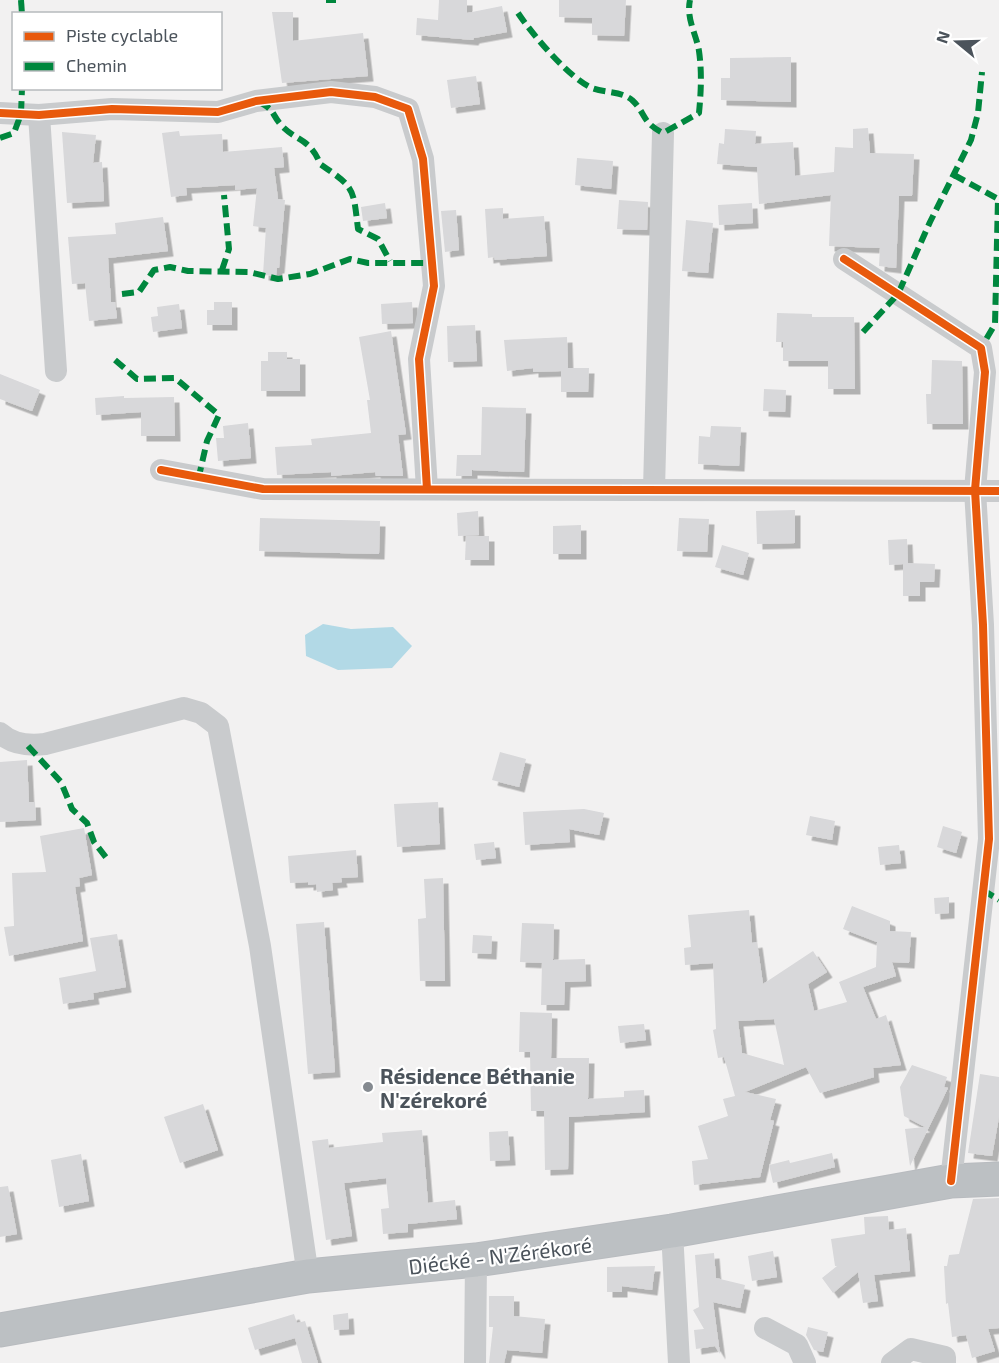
<svg xmlns="http://www.w3.org/2000/svg" width="999" height="1363" viewBox="0 0 999 1363" font-family="'Exo 2',sans-serif">
	<style>
		.water { fill: #b2d9e6 }
		.building { fill: #d8d8da; fill-rule: evenodd; filter: url(#shadow) }
		.lines { fill: none; stroke-linecap: round; stroke-linejoin: round }
		.highway-casing { stroke: #b8bbbf; stroke-width: 35 }
		.street { stroke: #c9cbcd; stroke-width: 22 }
		.highway { stroke: #bcc0c3; stroke-width: 33 }
		.quiet { stroke: #00873e; stroke-width: 6; stroke-dasharray: 12 6; stroke-linecap: butt }
		.cycleway-casing { stroke: #fff; stroke-width: 11 }
		.cycleway { stroke: #e8590c; stroke-width: 8 }
		.poi-dot { fill: #858a90; stroke: #fff; stroke-width: 2 }
		.labels { text-anchor: middle; dominant-baseline: central; stroke-width: 4.5; stroke-linejoin: round; paint-order: stroke }
		.poi-label { font-size: 21px; font-weight: bold; fill: #4b535b; stroke: #fff; text-anchor: start }
		.street-label { font-size: 21px; fill: #4b535b; stroke: #fff }
	</style>
	<defs>
		<filter id="shadow"><feDropShadow dx="5.5" dy="5.5" stdDeviation="0" flood-color="#0004"/></filter>
	</defs>
	<rect width="100%" height="100%" fill="#f2f1f1"/>
	<polygon class="water" points="323,624 351,629 393,627 412,646 392,668 338,670 306,656 305,635"/>
	<g class="building">
		<polygon points="439,0 467,0 467,13 502,6 507,32 474,38 473,40 416,35 417,18 438,20"/>
		<polygon points="559,0 626,0 624,36 592,35 592,18 559,17"/>
		<polygon points="272,12 293,12 293,41 363,33 368,76 282,83"/>
		<polygon points="791,57 791,102 721,100 721,78 730,78 730,58"/>
		<polygon points="476,76 480,104 451,108 447,80"/>
		<polygon points="868,128 870,153 914,154 912,196 899,196 896,268 879,266 880,248 829,246 831,195 759,204 757,167 717,164 719,143 724,144 725,129 756,131 755,144 793,142 795,176 834,172 835,147 853,148 853,129"/>
		<polygon points="179,131 180,136 222,134 223,152 282,147 284,167 274,168 278,199 285,200 279,268 277,268 276,276 263,275 266,228 253,226 257,188 235,190 235,185 186,188 187,195 171,197 162,133"/>
		<polygon points="62,132 96,135 93,163 102,162 104,201 67,203"/>
		<polygon points="577,158 613,161 611,189 575,185"/>
		<polygon points="619,200 648,202 647,230 617,229"/>
		<polygon points="385,203 387,218 363,221 361,207"/>
		<polygon points="752,203 753,223 719,225 718,205"/>
		<polygon points="503,208 503,219 544,216 547,256 495,260 494,257 488,258 485,209"/>
		<polygon points="456,210 459,250 445,252 441,211"/>
		<polygon points="163,217 168,251 108,258 111,302 115,302 117,318 89,321 85,283 72,284 68,237 116,234 115,223"/>
		<polygon points="686,220 713,223 708,273 682,271"/>
		<polygon points="214,302 232,302 232,325 207,325 207,310 214,310"/>
		<polygon points="412,302 413,323 382,324 381,304"/>
		<polygon points="179,304 182,328 153,332 151,317 158,316 157,307"/>
		<polygon points="777,313 812,314 812,317 854,317 855,389 828,389 828,361 783,361 783,342 776,342"/>
		<polygon points="475,325 477,361 448,362 447,326"/>
		<polygon points="391,331 406,434 398,435 403,476 376,476 375,472 331,476 331,472 277,475 275,447 312,445 311,439 371,433 367,400 370,400 359,337"/>
		<polygon points="567,337 568,368 589,368 588,392 561,392 561,371 533,372 533,368 507,371 504,340"/>
		<polygon points="268,352 287,352 287,359 300,359 300,391 261,391 261,361 268,361"/>
		<polygon points="932,360 962,361 963,424 927,424 926,394 931,394"/>
		<polygon points="0,374 40,390 32,411 0,399"/>
		<polygon points="764,389 786,390 785,412 763,411"/>
		<polygon points="124,396 124,398 174,397 175,436 141,436 141,412 96,415 95,398"/>
		<polygon points="482,407 526,408 524,472 472,470 472,476 456,476 457,455 481,455"/>
		<polygon points="248,423 251,458 218,461 216,438 224,438 223,426"/>
		<polygon points="711,426 741,427 739,466 698,464 699,436 710,437"/>
		<polygon points="795,510 795,543 757,544 756,511"/>
		<polygon points="478,511 479,535 458,536 457,513"/>
		<polygon points="260,518 380,521 379,554 259,551"/>
		<polygon points="679,518 709,519 707,552 677,551"/>
		<polygon points="581,525 581,554 553,554 553,526"/>
		<polygon points="466,536 489,536 489,560 465,560"/>
		<polygon points="907,539 908,563 935,564 934,582 920,582 920,596 903,596 903,564 889,565 888,540"/>
		<polygon points="722,545 749,553 743,575 715,567"/>
		<polygon points="500,752 526,759 519,787 492,780"/>
		<polygon points="27,760 29,802 35,802 36,820 0,822 0,762"/>
		<polygon points="438,802 440,844 397,847 394,804"/>
		<polygon points="584,809 604,813 599,835 569,829 570,842 525,845 523,812"/>
		<polygon points="810,816 835,821 832,840 806,835"/>
		<polygon points="943,826 962,832 956,853 937,847"/>
		<polygon points="84,828 92,875 79,878 80,886 75,887 83,941 9,956 4,927 14,926 12,873 46,872 40,836"/>
		<polygon points="494,842 496,858 476,860 474,844"/>
		<polygon points="899,845 901,863 880,865 878,847"/>
		<polygon points="356,850 358,877 341,878 342,882 332,883 333,890 317,892 316,884 308,885 308,882 290,883 288,856"/>
		<polygon points="443,878 445,981 420,981 418,919 426,918 424,879"/>
		<polygon points="949,897 949,913 935,914 934,898"/>
		<path d="M852,906L890,921V931L911,932L909,963L892,962L896,976L863,987L876,1019L886,1015L901,1065L873,1068L874,1077L820,1093L806,1067L745,1092L776,1099L770,1120L774,1121L760,1177L694,1185L692,1161L708,1159L698,1126L728,1116L723,1099L735,1096L724,1057L718,1058L713,1030L716,1029L713,963L685,965L684,948L691,947L688,915L749,910L752,943L757,942L763,984L813,951L827,972L808,984L814,1011L847,1002L839,982L876,967L877,942L843,929ZM774,1019L784,1065L742,1053L738,1021Z"/>
		<polygon points="324,922 335,1072 308,1074 296,924"/>
		<polygon points="522,923 554,924 553,960 585,959 586,981 565,982 564,1005 541,1005 542,963 520,962"/>
		<polygon points="117,934 126,987 93,993 94,999 63,1004 59,978 96,971 90,938"/>
		<polygon points="473,935 492,936 491,954 472,953"/>
		<polygon points="520,1012 552,1013 551,1058 589,1058 588,1099 624,1097 624,1091 644,1090 645,1112 569,1117 568,1169 545,1170 544,1111 531,1111 530,1052 519,1052"/>
		<polygon points="644,1024 646,1040 620,1043 618,1026"/>
		<polygon points="912,1065 947,1077 944,1087 948,1088 910,1166 905,1129 925,1127 904,1116 900,1087"/>
		<polygon points="980,1074 999,1077 999,1117 992,1156 968,1153"/>
		<polygon points="203,1104 218,1150 180,1163 164,1117"/>
		<polygon points="422,1130 428,1203 455,1200 457,1219 408,1224 408,1232 383,1234 381,1209 389,1208 386,1178 344,1183 352,1236 326,1240 312,1141 328,1139 329,1148 383,1142 382,1133"/>
		<polygon points="508,1131 510,1160 490,1161 489,1132"/>
		<polygon points="832,1153 835,1167 773,1183 769,1165 789,1160 790,1163"/>
		<polygon points="81,1154 89,1201 59,1207 51,1160"/>
		<polygon points="8,1186 17,1234 0,1237 0,1187"/>
		<polygon points="999,1198 999,1328 988,1329 995,1351 972,1358 966,1335 952,1337 948,1303 946,1304 944,1266 947,1266 949,1255 959,1254 973,1199"/>
		<polygon points="888,1216 889,1230 906,1228 910,1271 874,1275 878,1301 863,1303 858,1272 833,1293 822,1278 837,1266 835,1266 831,1239 865,1234 864,1217"/>
		<polygon points="773,1251 777,1277 752,1281 748,1256"/>
		<polygon points="714,1253 716,1278 745,1285 740,1308 713,1302 720,1354 715,1346 696,1349 694,1330 704,1329 693,1310 699,1307 695,1255"/>
		<polygon points="655,1266 652,1290 622,1286 622,1292 607,1292 607,1267"/>
		<polygon points="489,1296 514,1296 514,1316 545,1319 542,1353 507,1350 504,1363 489,1363 493,1327 489,1327"/>
		<polygon points="348,1313 349,1329 334,1330 333,1315"/>
		<polygon points="294,1314 297,1323 305,1321 318,1363 302,1363 295,1338 255,1350 248,1328"/>
		<polygon points="808,1327 828,1332 823,1352 814,1350 806,1335"/>
	</g>
	<g class="lines">
		<defs>
			<polyline id="highway" points="0,1330 308,1276 476,1260 672,1231 951,1181 999,1179"/>
		</defs>
		<use href="#highway" class="highway-casing"/>
		<g class="street">
			<polyline points="0,113 39,115 112,109 218,112 256,101 331,92 375,97 408,109 423,159 434,286 419,359 427,489"/>
			<polyline points="39,115 56,371"/>
			<polyline points="844,259 981,348 985,372 975,490 983,625 989,839 951,1181"/>
			<polyline points="161,470 263,489 999,491"/>
			<polyline points="654,490 663,133"/>
			<path d="M0,733C13,745 29,746 45,744L184,708L201,713L218,726L260,946L308,1276"/>
			<polyline points="672,1231 679,1363"/>
			<polyline points="765,1328 797,1345 805,1363"/>
			<polyline points="475,1363 476,1260"/>
			<polyline points="892,1363 911,1349 945,1357 945,1363"/>
		</g>
		<use href="#highway" class="highway"/>
		<g class="quiet">
			<polyline points="21,0 22,14"/>
			<polyline points="326,0 336,0"/>
			<path d="M518,13C532,34 570,79 592,88C605,93 621,91 632,100C646,113 641,122 663,133L699,113C701,92 702,72 699,51C696,33 686,19 690,0"/>
			<path d="M259,102C275,110 271,113 281,125C296,141 311,139 320,164C355,188 353,187 358,229L378,239L390,261"/>
			<polyline points="0,138 14,133 21,114 22,88"/>
			<polyline points="954,175 998,199 995,324 981,348"/>
			<polyline points="222,270 229,249 224,195"/>
			<polyline points="122,294 139,292 154,270 170,267 188,271 249,272 278,279 310,274 350,259 368,263 432,263"/>
			<polyline points="863,332 898,294 930,222 971,140 978,113 982,72"/>
			<polyline points="115,360 137,379 175,378 219,415 207,441 199,476"/>
			<polyline points="28,746 61,782 72,809 87,823 94,842 108,860"/>
			<polyline points="983,890 999,900"/>
		</g>
		<defs>
			<g id="cycleway">
				<polyline points="0,113 39,115 112,109 218,112 256,101 331,92 375,97 408,109 423,159 434,286 419,359 427,489"/>
				<polyline points="844,259 981,348 985,372 975,490 983,625 989,839 951,1181"/>
				<polyline points="161,470 263,489 999,491"/>
			</g>
		</defs>
		<use href="#cycleway" class="cycleway-casing"/>
		<use href="#cycleway" class="cycleway"/>
	</g>
	<circle class="poi-dot" cx="368" cy="1087" r="6"/>
	<g class="labels">
		<g class="poi-label">
			<text x="380" y="1075">Résidence Béthanie<tspan x="380" dy="24">N'zérekoré</tspan></text>
		</g>
		<g class="street-label">
			<text transform="translate(500 1255) rotate(-7)">Diécké - N'Zérékoré</text>
		</g>
	</g>
	<rect x="12" y="12" width="210" height="78" fill="#ffffff" stroke="#b7babd" stroke-width="1.5"/>
	<rect x="24" y="32" width="30" height="9" fill="#e8590c" stroke="#b7babd" stroke-width="1.5"/>
	<text x="66" y="42" font-size="18" fill="#4b535b">Piste cyclable</text>
	<rect x="24" y="62" width="30" height="9" fill="#00873e" stroke="#b7babd" stroke-width="1.5"/>
	<text x="66" y="72" font-size="18" fill="#4b535b">Chemin</text>
	<g transform="translate(957 42) rotate(289)" stroke="#ffffff" stroke-width="4.5" paint-order="stroke">
	<path d="M0-4.5L10 22L0 15L-10 22Z" fill="#4b535b"/>
	<text y="-9" font-size="16" font-weight="bold" text-anchor="middle" fill="#4b535b">N</text>
	</g>
</svg>
